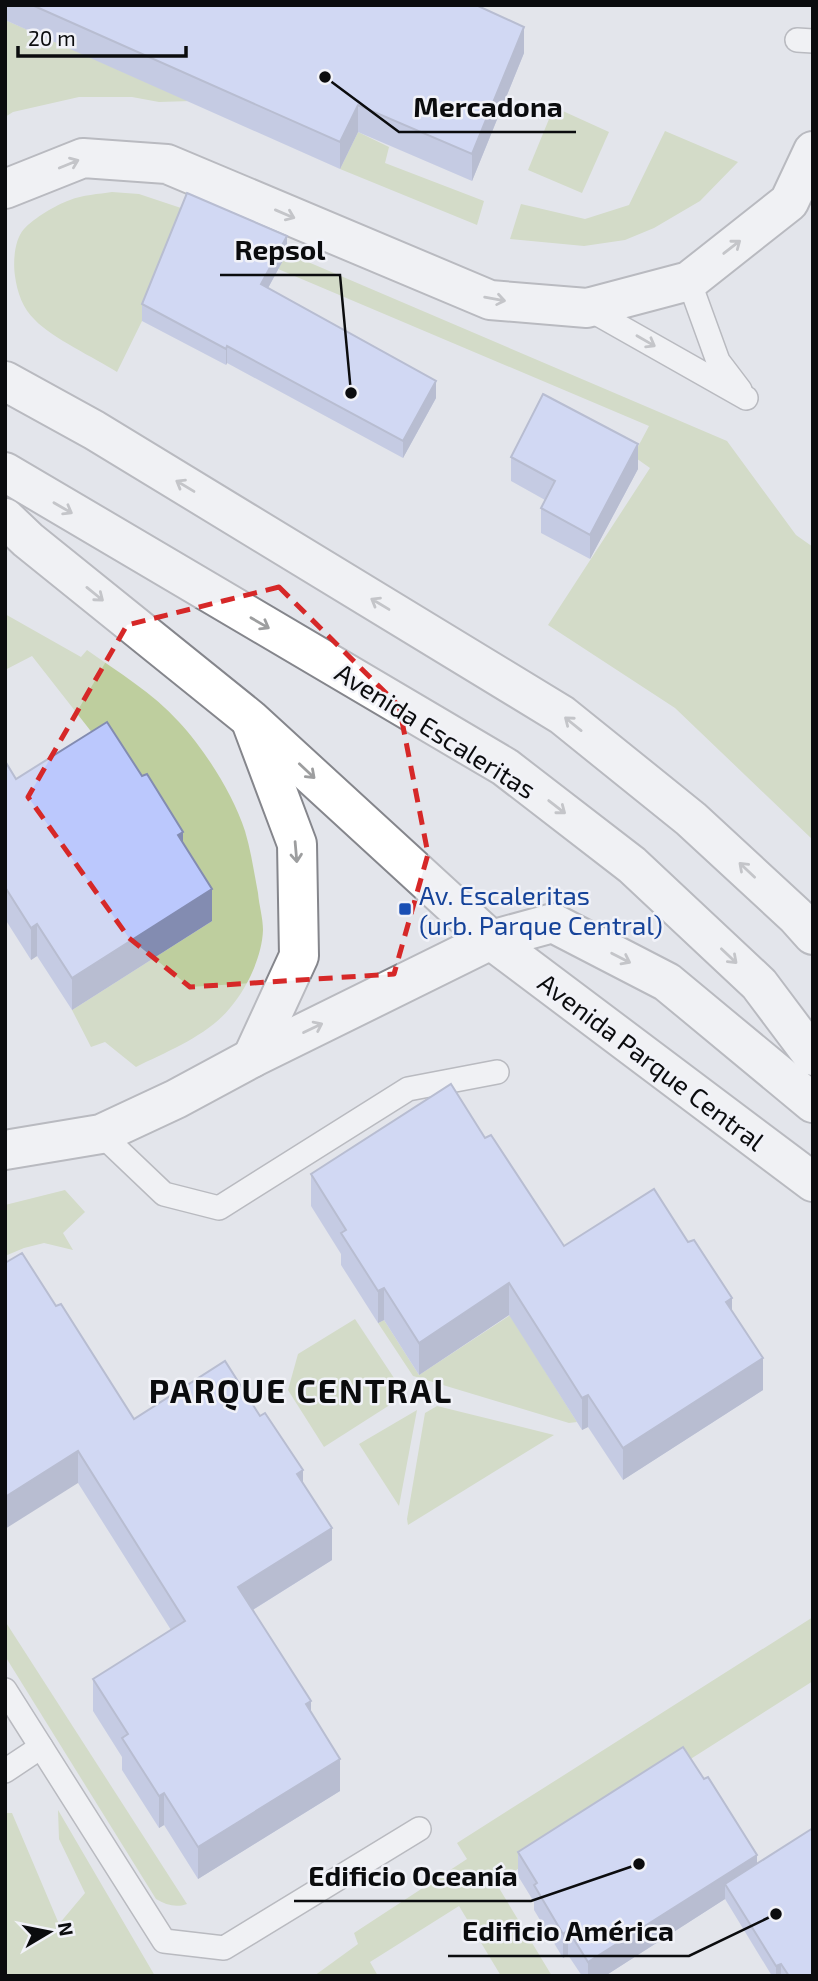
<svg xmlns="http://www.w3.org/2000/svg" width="818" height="1981" viewBox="0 0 818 1981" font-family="'Exo 2',sans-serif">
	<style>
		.green { fill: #bece9e }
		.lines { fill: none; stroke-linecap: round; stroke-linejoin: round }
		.lane-casing { stroke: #85868c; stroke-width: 26 }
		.street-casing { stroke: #85868c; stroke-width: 42 }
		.secondary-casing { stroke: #85868c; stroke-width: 42 }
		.lane { stroke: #fff; stroke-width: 23 }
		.street { stroke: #fff; stroke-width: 38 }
		.secondary { stroke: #fff; stroke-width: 38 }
		.wall { fill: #a1acda }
		.shaded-wall { fill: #838cb1 }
		.building { fill: #bbc8fd; stroke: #838cb1; stroke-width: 2 }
		.oneway { stroke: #9d9e9f }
		.marked { fill: none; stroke: #d62828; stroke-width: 5; stroke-dasharray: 14 9; stroke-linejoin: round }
		.transit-dot { fill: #1a4fb4; stroke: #f1f2f8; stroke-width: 2.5 }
		.labels { text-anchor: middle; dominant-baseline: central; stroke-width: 5; stroke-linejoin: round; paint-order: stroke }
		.street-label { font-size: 26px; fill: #0b0c0e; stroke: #f1f2f8 }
		.transit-label { font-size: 26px; fill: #164399; stroke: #f1f2f8; text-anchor: start }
		.district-label { font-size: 33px; font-weight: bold; letter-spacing: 2px; fill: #0b0c0e; stroke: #f1f2f8 }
		.leader { fill: none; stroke: #0b0c0e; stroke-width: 2.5 }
		.callout-dot { fill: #0b0c0e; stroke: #f1f2f8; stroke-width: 2.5 }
		.callout-label { font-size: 28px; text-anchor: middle; font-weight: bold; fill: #0b0c0e; stroke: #f1f2f8; stroke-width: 5; stroke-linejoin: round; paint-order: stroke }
	</style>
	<rect width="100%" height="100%" fill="#e3e5eb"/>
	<g class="green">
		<polygon points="5,20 191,101 159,102 132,97 79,97 13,112 5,117"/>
		<polygon points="554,107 609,132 582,193 528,170"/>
		<polygon points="665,131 738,162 700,201 654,228 625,240 584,246 510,239 521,204 585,219 629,205"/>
		<polygon points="358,132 389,147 385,163 484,201 477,225 340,169"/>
		<path d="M112,192L139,194L187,210L142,321L117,372C95,358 52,338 35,320C23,309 17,292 15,276C13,263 14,240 24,229C34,218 56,205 70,200C82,195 99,194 112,192Z"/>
		<polygon points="287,253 727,441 796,535 813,547 813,840 675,708 548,625 650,468 633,456 649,426 278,269"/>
		<path d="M5,614L81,657L87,650C118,672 153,693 179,722C205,750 233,794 245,831C251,851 254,872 258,893C259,905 263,918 263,930C262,957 247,988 230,1008C207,1036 168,1051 136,1067L105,1042L91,1047L72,1010L212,921L97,739L32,656L5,670Z"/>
		<polygon points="65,1190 85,1212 63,1233 73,1250 44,1243 24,1248 5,1256 5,1205"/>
		<polygon points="515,1312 545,1371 577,1422 569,1423 413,1376 378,1323 384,1320 419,1375"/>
		<polygon points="355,1319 398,1384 396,1401 324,1447 288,1390 298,1354"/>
		<polygon points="437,1406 554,1435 408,1525 407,1519 425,1413"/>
		<polygon points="417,1410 399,1506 359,1444"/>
		<polygon points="813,1617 813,1681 496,1883 552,1976 501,1976 459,1906 370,1962 378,1976 314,1976 358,1944 354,1933 467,1859 457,1843"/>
		<path d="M5,1621L187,1904C176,1908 166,1905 156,1899L5,1656Z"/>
		<polygon points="58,1810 155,1976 5,1976 5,1813 12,1813 59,1924 85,1893 59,1839"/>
	</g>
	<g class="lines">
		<defs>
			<g id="lane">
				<polyline points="797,40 813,41"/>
				<polyline points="689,281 718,361 740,390"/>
				<polyline points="587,308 746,398"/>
				<polyline points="101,1134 164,1194 219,1208 408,1089 497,1072"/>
				<polyline points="5,1690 164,1941 224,1948 419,1829"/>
				<polyline points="5,1771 41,1747"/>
			</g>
			<g id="street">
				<polyline points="5,189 83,158 167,164 490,300 587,308 689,281 789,202 813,151"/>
				<polyline points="5,518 28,540 250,719 491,940 813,1182"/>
				<polyline points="252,1058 299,956 297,844 252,724"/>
				<polyline points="5,1150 101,1134 176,1099 252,1058 491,940 553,923 667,982 813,1103"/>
			</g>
			<g id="secondary">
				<polyline points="5,381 94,430 562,715 691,819 796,916 813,935"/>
				<polyline points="5,472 505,767 632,865 759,984 813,1056"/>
			</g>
		</defs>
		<use href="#lane" class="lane-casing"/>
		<use href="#street" class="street-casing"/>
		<use href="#secondary" class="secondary-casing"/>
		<use href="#lane" class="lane"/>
		<use href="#street" class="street"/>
		<use href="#secondary" class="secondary"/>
	</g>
	<g class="wall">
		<polygon points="5,5 476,5 524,53 472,181 358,132 340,169 5,20"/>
		<polygon points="287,253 268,288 436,398 403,458 227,363 226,365 142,321 142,304"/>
		<polygon points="511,457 638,469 590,559 541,533 541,508 545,500 511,481"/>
		<polygon points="5,761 16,779 183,843 212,921 72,1010 37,956 31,960 5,919"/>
		<polygon points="485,1138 564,1246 732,1311 763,1390 623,1480 588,1427 582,1430 509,1315 419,1375 384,1320 378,1323 341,1265 341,1254 311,1206 311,1174"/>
		<polygon points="56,1306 134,1419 303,1483 332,1560 253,1610 311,1712 340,1791 198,1879 164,1825 159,1828 122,1770 122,1757 93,1711 93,1679 171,1630 78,1483"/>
		<polygon points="518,1852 757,1864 813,1976 772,1976 725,1899 605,1976 582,1976 568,1955 563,1958 534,1910 534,1902 518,1876"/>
	</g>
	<g class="shaded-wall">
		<polygon points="524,27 524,53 472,181 472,154"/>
		<polygon points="358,105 358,132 340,169 340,142"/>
		<polygon points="287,236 287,253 261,301 261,284"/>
		<polygon points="227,346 227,363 226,365 226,349"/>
		<polygon points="436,381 436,398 403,458 403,441"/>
		<polygon points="638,444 638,469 590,559 590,535"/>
		<polygon points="183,832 183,864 178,835"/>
		<polygon points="212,889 212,921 72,1010 72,978"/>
		<polygon points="37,924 37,956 31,960 31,928"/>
		<polygon points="509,1283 509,1315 419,1375 419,1343"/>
		<polygon points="384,1288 384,1320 378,1323 378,1291"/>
		<polygon points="732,1298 732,1330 726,1302"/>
		<polygon points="763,1358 763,1390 623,1480 623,1448"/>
		<polygon points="588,1395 588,1427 582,1430 582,1398"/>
		<polygon points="78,1451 78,1483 5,1529 5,1497"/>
		<polygon points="303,1470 303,1502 297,1474"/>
		<polygon points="332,1528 332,1560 238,1619 238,1587"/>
		<polygon points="311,1701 311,1733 306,1704"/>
		<polygon points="340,1759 340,1791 198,1879 198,1847"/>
		<polygon points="164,1793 164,1825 159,1828 159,1796"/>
		<polygon points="757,1855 757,1879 725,1884 725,1899 605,1976 588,1976 588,1962"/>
		<polygon points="568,1930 568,1955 563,1958 563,1934"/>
		<polygon points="781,1964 781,1976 776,1976 776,1966"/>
	</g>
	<g class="building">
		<polygon points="32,5 476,5 524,27 472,154 358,105 340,142"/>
		<polygon points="187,193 287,236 261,284 436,381 403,441 227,346 226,349 142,304"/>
		<polygon points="543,394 638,444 590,535 541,508 555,481 511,457"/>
		<polygon points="107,722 142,776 147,774 183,832 178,835 212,889 72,978 37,924 31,928 5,887 5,761 16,779"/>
		<polygon points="451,1084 485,1138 491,1135 564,1246 654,1189 688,1242 694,1240 732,1298 726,1302 763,1358 623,1448 588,1395 582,1398 509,1283 419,1343 384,1288 378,1291 341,1233 346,1230 311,1174"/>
		<polygon points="22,1253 56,1306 61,1304 134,1419 225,1361 260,1416 265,1413 303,1470 297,1474 332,1528 238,1587 311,1701 306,1704 340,1759 198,1847 164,1793 159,1796 122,1738 128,1734 93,1679 185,1621 78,1451 5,1497 5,1263"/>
		<polygon points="683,1747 704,1779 708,1777 757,1855 588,1962 568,1930 563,1934 534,1885 537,1883 518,1852"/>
		<polygon points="813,1828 813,1976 789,1976 781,1964 776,1966 725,1884"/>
	</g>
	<defs><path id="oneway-shaft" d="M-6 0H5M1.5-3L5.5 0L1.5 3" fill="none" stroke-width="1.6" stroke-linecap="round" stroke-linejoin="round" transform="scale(1.75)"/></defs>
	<g class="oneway">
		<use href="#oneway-shaft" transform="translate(69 164) rotate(-22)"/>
		<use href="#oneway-shaft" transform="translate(285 214) rotate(23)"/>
		<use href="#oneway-shaft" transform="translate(732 247) rotate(-38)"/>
		<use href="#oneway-shaft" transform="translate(495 299) rotate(10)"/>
		<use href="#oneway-shaft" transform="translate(646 341) rotate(30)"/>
		<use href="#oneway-shaft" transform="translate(185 486) rotate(-149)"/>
		<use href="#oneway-shaft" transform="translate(63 508) rotate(30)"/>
		<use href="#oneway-shaft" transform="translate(95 594) rotate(39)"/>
		<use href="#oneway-shaft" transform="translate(380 604) rotate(-149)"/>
		<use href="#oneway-shaft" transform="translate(260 623) rotate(30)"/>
		<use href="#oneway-shaft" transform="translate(573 724) rotate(-141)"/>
		<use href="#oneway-shaft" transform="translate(307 771) rotate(43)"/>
		<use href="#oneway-shaft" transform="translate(557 807) rotate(38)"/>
		<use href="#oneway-shaft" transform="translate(296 852) rotate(85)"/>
		<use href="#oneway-shaft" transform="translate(747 870) rotate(-137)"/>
		<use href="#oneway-shaft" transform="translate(729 956) rotate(43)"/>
		<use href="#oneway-shaft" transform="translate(621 958) rotate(27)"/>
		<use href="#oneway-shaft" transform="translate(313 1028) rotate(-26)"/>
	</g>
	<path d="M0 0H818V1981H0ZM279,587L399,706L428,854L394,974L190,987L129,938L28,797L127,625Z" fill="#e3e5eb" fill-opacity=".55" fill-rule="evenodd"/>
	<path class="marked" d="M279,587L399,706L428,854L394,974L190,987L129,938L28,797L127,625Z"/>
	<rect class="transit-dot" x="398" y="902" width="14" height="14" rx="3.5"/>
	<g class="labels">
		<g class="street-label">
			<text transform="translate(436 730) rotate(32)">Avenida Escaleritas</text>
			<text transform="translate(652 1061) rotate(37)">Avenida Parque Central</text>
		</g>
		<g class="transit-label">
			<text x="419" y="894">Av. Escaleritas<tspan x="419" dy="30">(urb. Parque Central)</tspan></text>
		</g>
		<g class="district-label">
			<text x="301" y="1390">PARQUE CENTRAL</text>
		</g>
	</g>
	<path class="leader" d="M325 77L399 132H576M351 393L340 275H220M639 1864L531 1901H294M776 1914L689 1956H448"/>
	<g class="callout-dot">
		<circle cx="325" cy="77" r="7"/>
		<circle cx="351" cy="393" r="7"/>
		<circle cx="639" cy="1864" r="7"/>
		<circle cx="776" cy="1914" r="7"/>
	</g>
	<g class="callout-label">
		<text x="488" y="117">Mercadona</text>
		<text x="280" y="260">Repsol</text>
		<text x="413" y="1886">Edificio Oceanía</text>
		<text x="568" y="1941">Edificio América</text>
	</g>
	<rect width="818" height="1981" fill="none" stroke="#0b0c0e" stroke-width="14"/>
	<g transform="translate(49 1932) rotate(80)" stroke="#f1f2f8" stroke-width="5" paint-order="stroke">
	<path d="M0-5L12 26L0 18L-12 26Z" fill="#0b0c0e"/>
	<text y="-10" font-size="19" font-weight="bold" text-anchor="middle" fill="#0b0c0e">N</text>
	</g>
	<path d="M18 46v10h168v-10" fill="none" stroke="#0b0c0e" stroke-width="3.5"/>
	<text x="28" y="46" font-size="21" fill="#0b0c0e" stroke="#f1f2f8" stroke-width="5" paint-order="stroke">20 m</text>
</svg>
